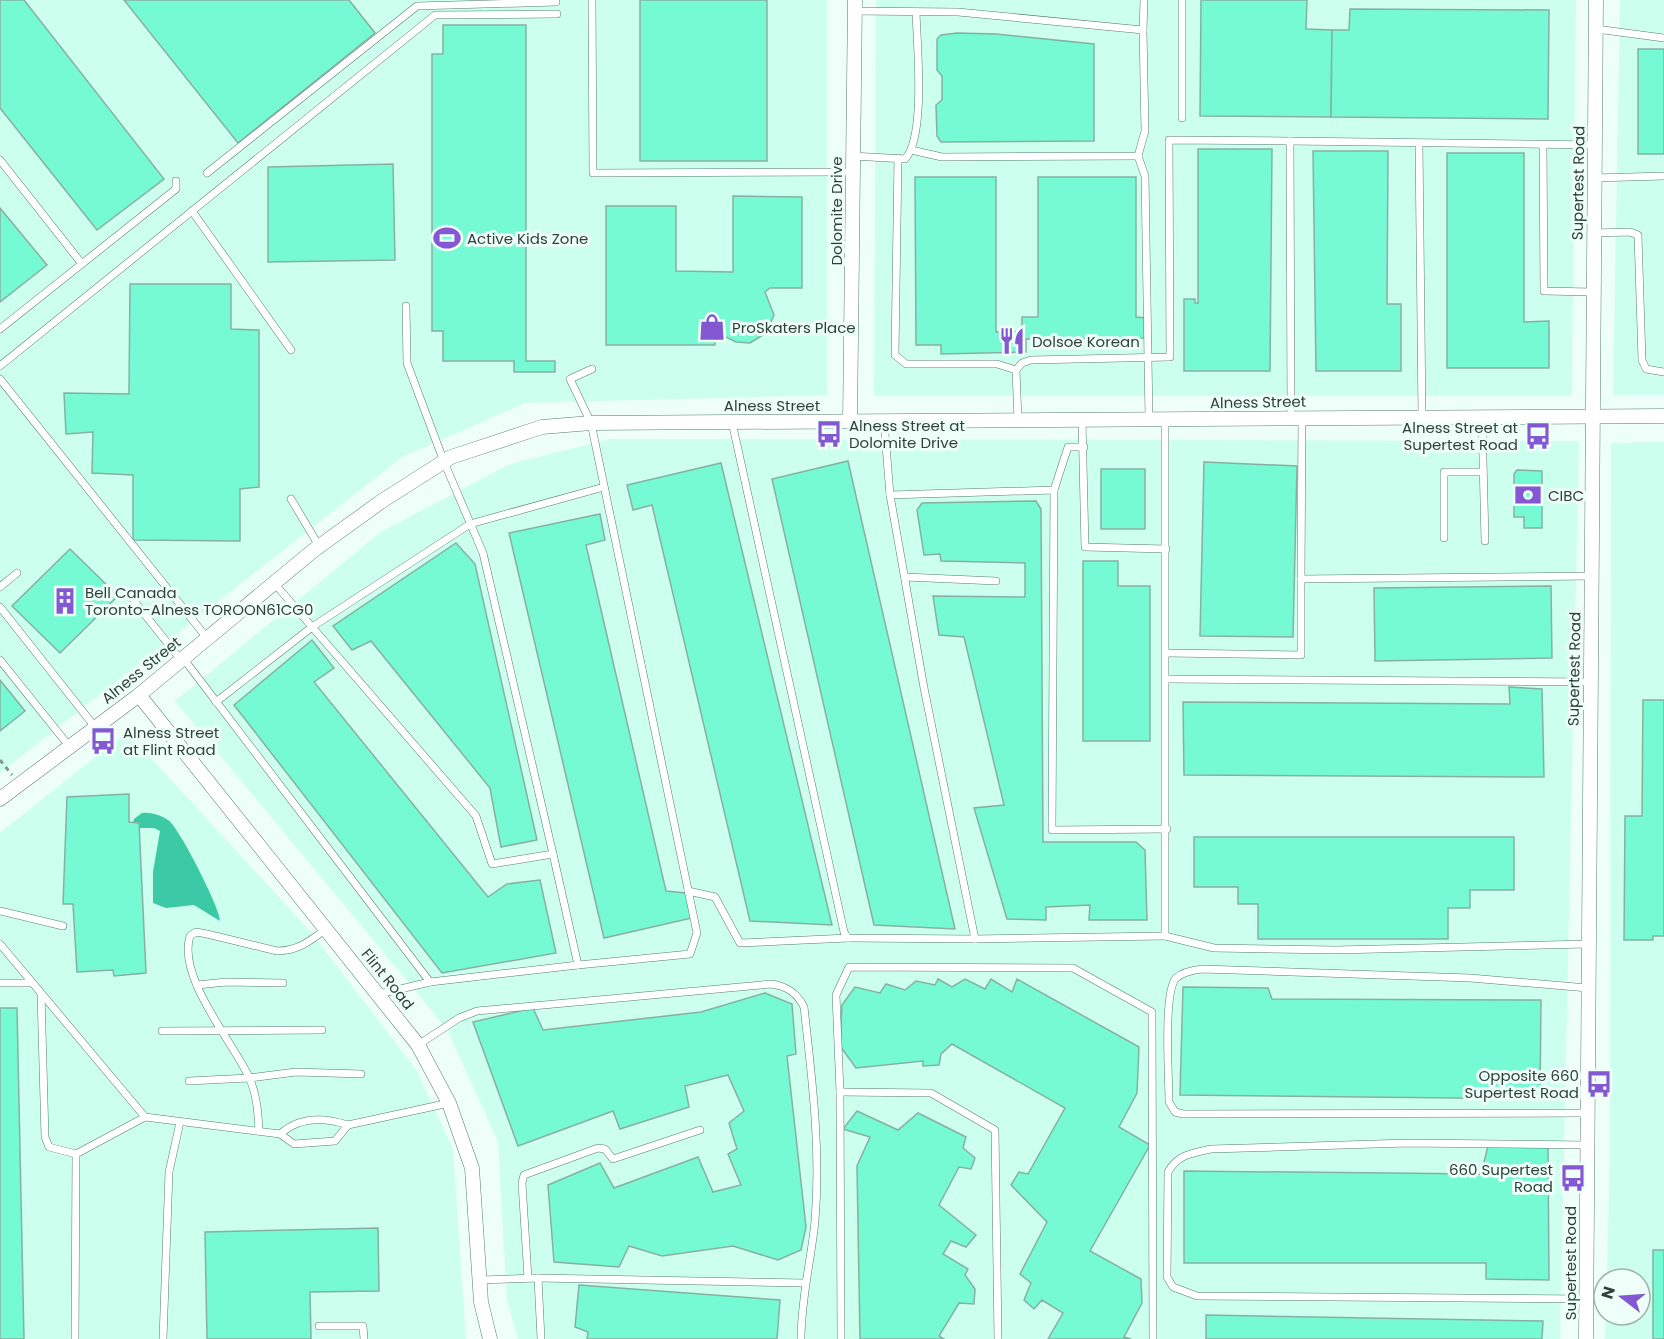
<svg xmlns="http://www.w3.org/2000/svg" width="1664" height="1339" viewBox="0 0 1664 1339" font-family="Poppins,sans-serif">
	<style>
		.built { fill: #ccffed }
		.water { fill: #3bc9a6 }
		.building { fill: #75fad4; stroke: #88b0a2; stroke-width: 1.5 }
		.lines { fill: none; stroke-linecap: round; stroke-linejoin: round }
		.lane-casing { stroke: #567c70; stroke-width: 8 }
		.street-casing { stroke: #567c70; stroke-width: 15 }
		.path { stroke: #869691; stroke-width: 3; stroke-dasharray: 4.5 4.5; stroke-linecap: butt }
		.lane { stroke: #fff; stroke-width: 7 }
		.street { stroke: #fff; stroke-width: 14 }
		.labels { text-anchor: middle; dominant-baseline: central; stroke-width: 6; stroke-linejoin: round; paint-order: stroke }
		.street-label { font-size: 15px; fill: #30403b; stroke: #eefef9 }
		.poi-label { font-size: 15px; fill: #30403b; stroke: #eefef9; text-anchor: start }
	</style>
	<rect width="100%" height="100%" fill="#eefef9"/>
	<g class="built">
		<polygon points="0,0 827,0 827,395 525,403 402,457 0,773"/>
		<polygon points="876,0 1576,0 1572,396 874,396"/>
		<polygon points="1620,0 1664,0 1664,395 1613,395"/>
		<polygon points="611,439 1579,441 1560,1339 518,1339 507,1301 498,1141 447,1029 175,701 381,532 510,464"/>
		<polygon points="1664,442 1664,1339 1605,1339 1606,1315 1640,1315 1640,1279 1607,1279 1610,1146 1611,443"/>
		<polygon points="127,732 310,931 417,1071 453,1149 466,1339 0,1339 0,833"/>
	</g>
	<path class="water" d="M142,813C150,812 161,815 168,820C178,825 222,912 220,921L194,905L166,908L153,903V872L160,831L154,828H132L134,819Z"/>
	<g class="building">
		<polygon points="0,0 24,0 164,179 97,230 0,108"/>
		<polygon points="124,0 349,0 375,33 238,143"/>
		<rect x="640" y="0" width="127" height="161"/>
		<polygon points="1201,0 1307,0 1306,29 1332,30 1331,117 1200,116"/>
		<polygon points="1350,9 1549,10 1548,119 1331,117 1332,30 1349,30"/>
		<polygon points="443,25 526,25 526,361 555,361 555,372 514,372 514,361 443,361 443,331 432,331 432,54 443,54"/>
		<polygon points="957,33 996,34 1094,44 1094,141 941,142 937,136 936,105 942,100 942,76 937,70 937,39 941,35"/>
		<rect x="1638" y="49" width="26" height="105"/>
		<polygon points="1198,149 1272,149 1270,371 1184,371 1184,299 1195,299 1195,303 1198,303"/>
		<polygon points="1313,151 1388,151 1387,304 1401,304 1401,371 1316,371"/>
		<polygon points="1447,153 1524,153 1524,322 1549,321 1549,368 1447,368"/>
		<polygon points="393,164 395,260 268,262 268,167"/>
		<polygon points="915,177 996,177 996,332 1022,332 1022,317 1038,317 1038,177 1136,177 1136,317 1146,318 1146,338 1026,339 1026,352 941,354 941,345 916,345"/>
		<polygon points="733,196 802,197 802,288 770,288 765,292 774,315 766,333 750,343 736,342 722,335 715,340 715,345 606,345 606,206 676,206 676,271 733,272"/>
		<polygon points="0,208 47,265 0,302"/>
		<polygon points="130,284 231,284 231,329 259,330 259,487 240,489 240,541 133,540 133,475 92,473 93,432 66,434 64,393 129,394"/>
		<polygon points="848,461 955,929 874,925 772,479"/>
		<polygon points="1204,462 1297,466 1293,637 1200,636"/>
		<polygon points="721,463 832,925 750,921 652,505 633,510 627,485"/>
		<rect x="1101" y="469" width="44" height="60"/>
		<polygon points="1517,470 1542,471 1542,528 1524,528 1524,517 1514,517 1514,474"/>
		<polygon points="1036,501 1041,509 1043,842 1136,842 1145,850 1147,920 1089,920 1090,905 1046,907 1046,920 1007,919 974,808 1004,805 964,637 939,635 933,596 1025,597 1025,563 941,561 940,554 924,555 917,510 922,503"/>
		<polygon points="600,514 605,540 586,545 666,891 686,893 692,918 604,938 509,533"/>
		<polygon points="456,543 475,564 537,840 501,847 490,788 371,641 352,650 333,626"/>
		<polygon points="70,549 118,596 60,653 12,606"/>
		<polygon points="1083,561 1118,561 1118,586 1150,586 1150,741 1083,741"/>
		<polygon points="1551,586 1552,658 1375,661 1374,588"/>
		<polygon points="312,640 334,668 314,682 488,897 507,884 540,880 556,953 442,973 234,705"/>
		<polygon points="0,680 25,711 0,731"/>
		<polygon points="1509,687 1542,689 1544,777 1184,775 1183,702 1510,704"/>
		<polygon points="1643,700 1664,700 1664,936 1653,936 1653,940 1624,940 1625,816 1642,816"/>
		<polygon points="129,794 129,822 139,823 146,973 114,976 113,970 77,972 73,904 63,904 67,797"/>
		<polygon points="1194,837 1514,837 1514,890 1470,890 1470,908 1448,908 1448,939 1258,939 1258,904 1238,904 1238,887 1194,887"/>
		<polygon points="938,979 952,987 965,979 985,989 991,979 1012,992 1017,979 1139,1047 1137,1093 1119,1127 1150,1145 1090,1251 1141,1279 1142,1303 1124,1337 1131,1339 1048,1339 1063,1313 1042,1300 1034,1309 1024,1300 1031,1283 1020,1274 1047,1222 1011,1185 1019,1172 1028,1174 1065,1108 952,1044 941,1054 939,1065 923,1066 923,1061 856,1068 840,1046 842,1005 855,987 880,993 886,984 905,990 916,981 935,985"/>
		<polygon points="1183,987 1268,988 1272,999 1541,1000 1540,1099 1180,1095"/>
		<polygon points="765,993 792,1004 796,1054 787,1056 806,1227 801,1250 778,1260 733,1246 662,1256 629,1246 619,1267 554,1262 548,1185 600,1163 614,1188 698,1157 713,1192 741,1185 728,1154 737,1149 729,1123 744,1111 728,1075 685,1086 689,1107 620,1129 613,1111 518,1146 473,1022 533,1008 543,1030 701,1012"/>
		<polygon points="0,1008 17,1008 24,1339 0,1339"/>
		<polygon points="857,1111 898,1130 918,1113 966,1137 963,1148 975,1158 971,1169 959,1167 939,1205 976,1235 966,1247 951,1241 943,1254 968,1269 965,1275 975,1289 974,1304 959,1303 939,1336 944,1339 860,1339 857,1166 870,1137 843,1129"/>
		<polygon points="1488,1146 1548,1146 1549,1280 1486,1279 1486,1263 1184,1263 1184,1171 1481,1174"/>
		<polygon points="378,1228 379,1291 310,1292 311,1339 207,1339 205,1232"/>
		<rect x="1653" y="1250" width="11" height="89"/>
		<polygon points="579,1285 780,1300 777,1339 587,1339 588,1332 575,1327"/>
		<polygon points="1206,1315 1543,1321 1542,1339 1206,1339"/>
	</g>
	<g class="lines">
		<defs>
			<g id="lane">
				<polyline points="592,0 593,173 852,172"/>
				<polyline points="1182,0 1182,118"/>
				<polyline points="854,11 958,12 1143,30 1144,0"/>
				<polyline points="1596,29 1664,38"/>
				<polyline points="1290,141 1595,145"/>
				<polyline points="1419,144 1422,417"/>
				<polyline points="1543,145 1544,291 1593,292"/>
				<polyline points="911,150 942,157 1138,156 1145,131 1143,30"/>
				<path d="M852,156L905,159C926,137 917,44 916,12"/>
				<polyline points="1138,156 1145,176 1149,419"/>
				<polyline points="898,158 895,355 906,364 997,364 1016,370"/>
				<polyline points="0,160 82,264"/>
				<polyline points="207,173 417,6 556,2"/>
				<polyline points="1594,178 1664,176"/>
				<polyline points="192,211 291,350"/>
				<polyline points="1594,233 1630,232 1638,235 1642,360 1646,369 1664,372"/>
				<polyline points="0,329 176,189 176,181"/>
				<polyline points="0,366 435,15 557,14"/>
				<polyline points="0,379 207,638"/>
				<polyline points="1302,417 1301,579 1591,576"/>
				<polyline points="1482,418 1485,541"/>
				<polyline points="1082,419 1085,547 1166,549"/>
				<polyline points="1165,419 1165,936 1214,948 1336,950 1588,944"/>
				<polyline points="1018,420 1016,370 1022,363 1031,360 1170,357 1169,140 1290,141 1291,418"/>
				<polyline points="732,422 844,932 848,938 975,939 924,688 890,495 884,421"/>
				<polyline points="1054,490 1068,447 1084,447"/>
				<polyline points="890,495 1054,490 1052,830 1167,829"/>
				<polyline points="291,499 319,546"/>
				<polyline points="1444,538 1444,472 1483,472"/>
				<polyline points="905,577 996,581"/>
				<polyline points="274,583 476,816 492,864 553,854 483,553 444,462 407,363 406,306"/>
				<polyline points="0,587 17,573"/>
				<polyline points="134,601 181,660"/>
				<polyline points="0,607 95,727"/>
				<polyline points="1166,653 1301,655 1301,579"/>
				<polyline points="183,658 430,982 578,965 553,854"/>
				<polyline points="0,660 69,746"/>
				<polyline points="1166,679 1590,682"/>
				<polyline points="216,702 312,627 470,524 604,487"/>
				<polyline points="688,891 715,897 740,943 848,938"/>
				<polyline points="0,911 63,926"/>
				<polyline points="975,939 1165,936"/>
				<polyline points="0,944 145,1117 280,1134"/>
				<polyline points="578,965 690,954 697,933 591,423 570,379 592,369"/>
				<polyline points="0,983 32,983"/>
				<polyline points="197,985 226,982 283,983"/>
				<polyline points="41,994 45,1137 49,1147 76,1154"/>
				<polyline points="379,994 430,982"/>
				<polyline points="162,1031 322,1030"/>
				<path d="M418,1045L459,1018L477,1011L771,984C787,986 797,993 804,1007C812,1079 821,1149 815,1221C811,1261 801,1299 801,1339"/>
				<polyline points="189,1081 249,1078 296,1072 361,1074"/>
				<polyline points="840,1092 931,1093 995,1130 998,1339"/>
				<path d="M1587,1113L1183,1114L1175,1112L1169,1102C1169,1079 1163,992 1176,978C1183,972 1193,970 1202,969L1470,978L1588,988"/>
				<path d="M348,1125L335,1141L294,1144L280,1134C299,1117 324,1117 348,1125L449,1103"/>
				<path d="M259,1131C258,1112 257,1095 249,1077C232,1041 177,977 190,936L196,932L207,934L277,951C298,951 310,941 326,929"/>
				<polyline points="528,1278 522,1183 524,1175 598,1148 605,1149 613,1159 700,1130"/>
				<polyline points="538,1278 805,1283"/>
				<polyline points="480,1280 538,1278 541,1339"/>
				<path d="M1586,1299L1197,1296L1173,1287L1167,1277L1168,1172C1178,1154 1193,1153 1211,1149L1408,1143L1587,1145"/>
				<polyline points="319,1326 363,1326 364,1339"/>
				<polyline points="75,1339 76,1154 145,1117"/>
				<polyline points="163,1339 169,1172 180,1122"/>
				<polyline points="841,1339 840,1092 836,995 849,967 1073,968 1152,1012 1153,1339"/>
			</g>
			<g id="street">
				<polyline points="850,421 855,0"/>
				<polyline points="139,695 418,1045 449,1103 472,1168 481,1302 490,1339"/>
				<polyline points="0,799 139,695 314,550 382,501 451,457 542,427 591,423 1664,416"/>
				<polyline points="1586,1339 1596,0"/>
			</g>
		</defs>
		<use href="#lane" class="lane-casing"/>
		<use href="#street" class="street-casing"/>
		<polyline class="path" points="0,760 12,775"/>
		<use href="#lane" class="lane"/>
		<use href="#street" class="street"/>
	</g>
	<defs>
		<symbol id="stadium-bare" viewBox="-9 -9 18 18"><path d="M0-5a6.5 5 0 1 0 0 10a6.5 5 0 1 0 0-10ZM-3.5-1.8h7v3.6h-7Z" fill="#8458d2" stroke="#eefef9" stroke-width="2.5" paint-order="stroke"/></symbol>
		<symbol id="shop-bare" viewBox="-9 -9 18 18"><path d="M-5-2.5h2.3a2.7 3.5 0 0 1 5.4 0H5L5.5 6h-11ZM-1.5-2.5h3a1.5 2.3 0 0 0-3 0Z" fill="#8458d2" stroke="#eefef9" stroke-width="2.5" paint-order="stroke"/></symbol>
		<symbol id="restaurant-bare" viewBox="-9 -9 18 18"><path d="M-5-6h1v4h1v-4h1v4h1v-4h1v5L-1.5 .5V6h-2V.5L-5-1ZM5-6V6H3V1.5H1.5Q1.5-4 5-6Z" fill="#8458d2" stroke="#eefef9" stroke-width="2.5" paint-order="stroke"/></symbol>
		<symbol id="bus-bare" viewBox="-9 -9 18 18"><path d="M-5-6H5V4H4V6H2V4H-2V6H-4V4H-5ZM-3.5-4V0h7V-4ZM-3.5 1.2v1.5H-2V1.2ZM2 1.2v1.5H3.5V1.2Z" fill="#8458d2" stroke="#eefef9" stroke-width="2.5" paint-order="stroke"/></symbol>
		<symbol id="bank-bare" viewBox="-9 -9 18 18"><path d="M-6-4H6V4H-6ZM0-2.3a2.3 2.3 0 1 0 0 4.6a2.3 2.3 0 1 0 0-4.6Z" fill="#8458d2" stroke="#eefef9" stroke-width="2.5" paint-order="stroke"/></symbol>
		<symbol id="building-bare" viewBox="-9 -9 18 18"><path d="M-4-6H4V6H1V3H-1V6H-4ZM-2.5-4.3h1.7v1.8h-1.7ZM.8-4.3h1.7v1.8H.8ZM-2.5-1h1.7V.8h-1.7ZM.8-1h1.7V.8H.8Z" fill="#8458d2" stroke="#eefef9" stroke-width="2.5" paint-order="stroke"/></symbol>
	</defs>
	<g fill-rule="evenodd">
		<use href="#stadium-bare" x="428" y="219" width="38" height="38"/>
		<use href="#shop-bare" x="693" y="308" width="38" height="38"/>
		<use href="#restaurant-bare" x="993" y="322" width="38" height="38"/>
		<use href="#bus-bare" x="810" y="415" width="38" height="38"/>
		<use href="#bus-bare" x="1519" y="417" width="38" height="38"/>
		<use href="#bank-bare" x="1509" y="476" width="38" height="38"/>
		<use href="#building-bare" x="46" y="582" width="38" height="38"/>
		<use href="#bus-bare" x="84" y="722" width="38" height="38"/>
		<use href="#bus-bare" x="1580" y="1065" width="38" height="38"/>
		<use href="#bus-bare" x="1554" y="1159" width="38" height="38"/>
	</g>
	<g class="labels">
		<g class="street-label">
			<text transform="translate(1578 183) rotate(-89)">Supertest Road</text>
			<text transform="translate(836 211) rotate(-90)">Dolomite Drive</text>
			<text transform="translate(1258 402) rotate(-1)">Alness Street</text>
			<text x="772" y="405">Alness Street</text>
			<text transform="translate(1574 669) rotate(-89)">Supertest Road</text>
			<text transform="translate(141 670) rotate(-39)">Alness Street</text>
			<text transform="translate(388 979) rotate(51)">Flint Road</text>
			<text transform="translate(1570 1263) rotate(-90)">Supertest Road</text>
		</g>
		<g class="poi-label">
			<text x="467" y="238">Active Kids Zone</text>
			<text x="732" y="327">ProSkaters Place</text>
			<text x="1032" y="341">Dolsoe Korean</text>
			<text x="849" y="425">Alness Street at<tspan x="849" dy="17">Dolomite Drive</tspan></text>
			<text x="1518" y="427" text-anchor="end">Alness Street at<tspan x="1518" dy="17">Supertest Road</tspan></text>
			<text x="1548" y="495">CIBC</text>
			<text x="85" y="592">Bell Canada<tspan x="85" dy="17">Toronto-Alness TOROON61CG0</tspan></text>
			<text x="123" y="732">Alness Street<tspan x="123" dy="17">at Flint Road</tspan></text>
			<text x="1579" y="1075" text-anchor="end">Opposite 660<tspan x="1579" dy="17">Supertest Road</tspan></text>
			<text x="1553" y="1169" text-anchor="end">660 Supertest<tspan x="1553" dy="17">Road</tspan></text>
		</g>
	</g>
	<g transform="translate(1622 1297) rotate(287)"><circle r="28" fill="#eefef9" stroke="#a2b2ad" stroke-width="1.5"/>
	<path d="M0-4.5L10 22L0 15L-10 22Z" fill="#8458d2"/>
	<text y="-9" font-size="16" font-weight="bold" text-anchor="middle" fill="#30403b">N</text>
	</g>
</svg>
